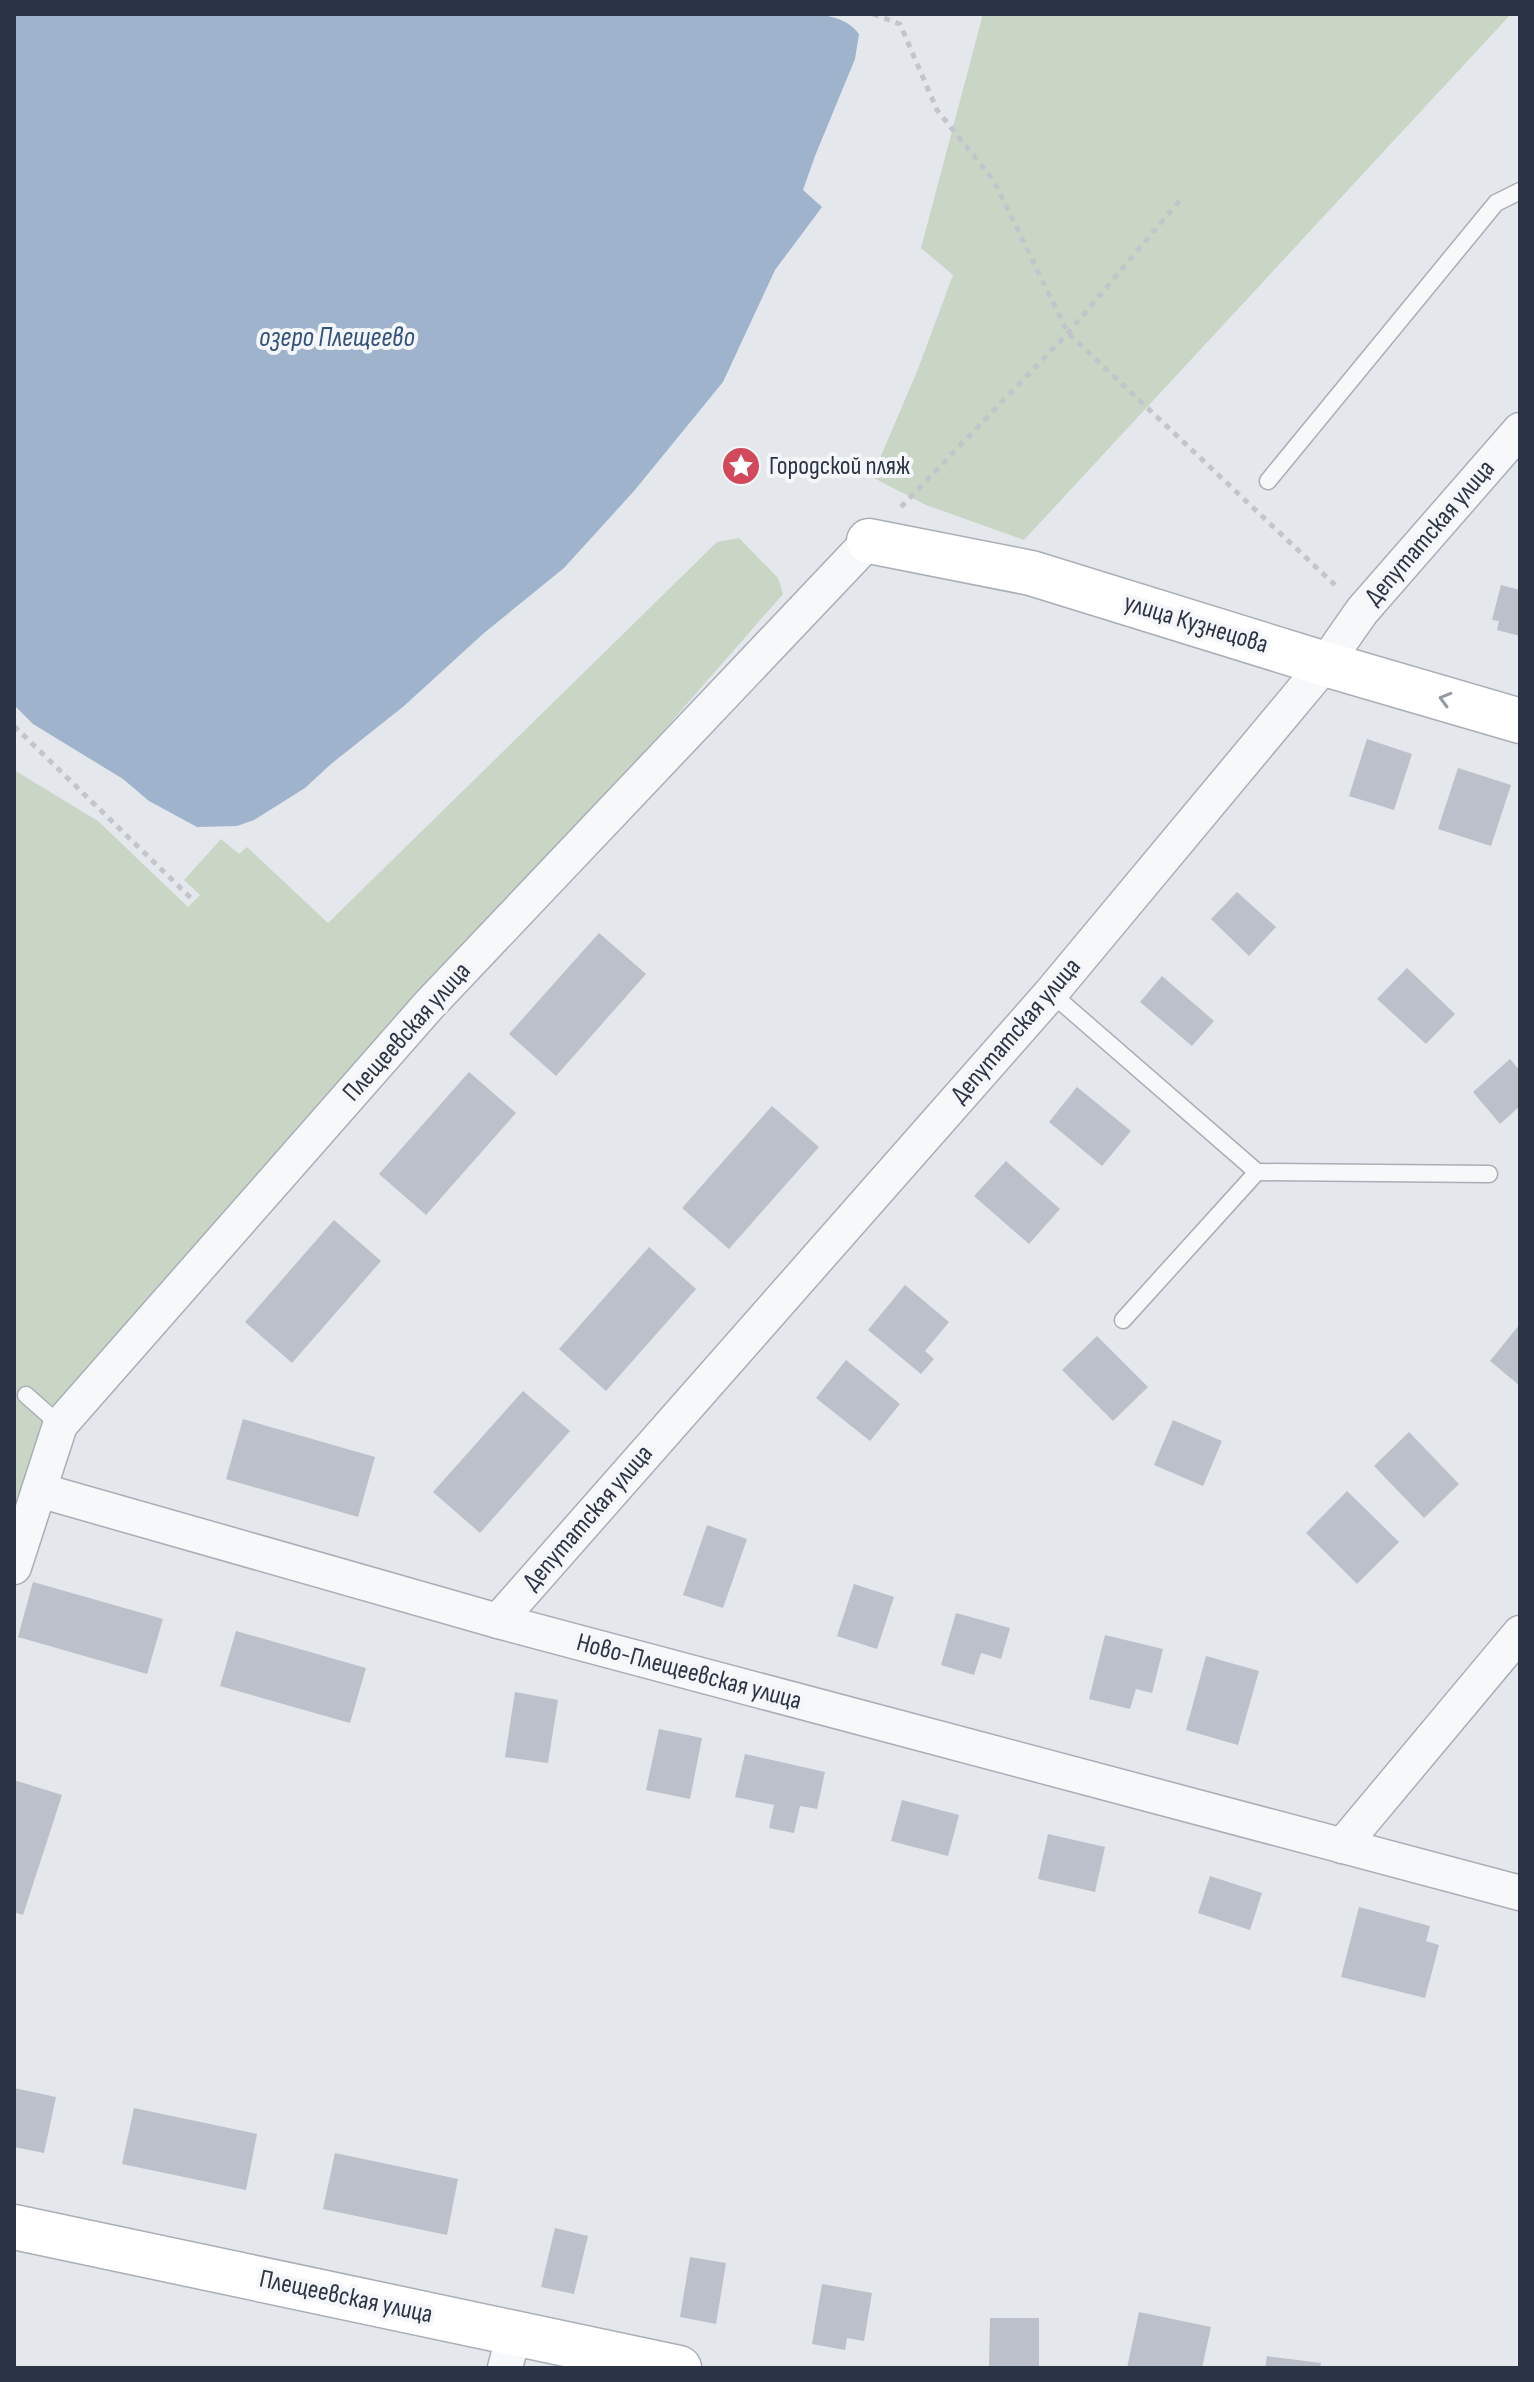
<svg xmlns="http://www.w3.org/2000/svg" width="1534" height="2382" viewBox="0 0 1534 2382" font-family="'Sofia Sans Condensed',sans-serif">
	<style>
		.green { fill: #c9d6c5 }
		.water { fill: #9fb4cc }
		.building { fill: #bbc0ca }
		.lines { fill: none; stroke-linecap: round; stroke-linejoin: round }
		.lane-casing { stroke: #a9aeb7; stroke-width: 19 }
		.street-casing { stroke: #a9aeb7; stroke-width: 37 }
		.secondary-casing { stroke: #a9aeb7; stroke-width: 47 }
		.path { stroke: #c2c5cb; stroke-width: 5; stroke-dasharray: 6 6; stroke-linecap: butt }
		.lane { stroke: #f7f8fa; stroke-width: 16 }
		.street { stroke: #f7f8fa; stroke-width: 34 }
		.secondary { stroke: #fff; stroke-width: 44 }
		.oneway { stroke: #959aa2 }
		.labels { text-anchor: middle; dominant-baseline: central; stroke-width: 8; stroke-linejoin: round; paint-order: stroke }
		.poi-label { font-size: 26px; fill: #2b3445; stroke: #f4f6f9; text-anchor: start }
		.street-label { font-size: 26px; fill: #2b3445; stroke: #f4f6f9 }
		.water-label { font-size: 28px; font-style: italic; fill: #34527a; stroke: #f4f6f9 }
	</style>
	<rect width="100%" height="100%" fill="#e4e7ec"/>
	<g class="green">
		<polygon points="983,14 1511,14 1024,540 926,505 872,477 918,369 953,275 921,248"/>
		<polygon points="739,538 778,578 783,594 637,761 385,1027 58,1424 14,1561 14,770 98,821 188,907 200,895 184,880 221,839 239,854 247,847 328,923 717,542"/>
	</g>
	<path class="water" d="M14,14H815C832,16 849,20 859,34L855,59L815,156L803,190L822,207L775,270L723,382L634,491L564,568L484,633L404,706L331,764L305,788L254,820L237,826L197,827L149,801L123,779L33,724L14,705Z"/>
	<g class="building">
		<polygon points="1501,585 1520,590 1520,636 1497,630 1499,621 1492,620"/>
		<polygon points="1367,739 1412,754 1394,810 1349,796"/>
		<polygon points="1458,768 1511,785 1491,846 1438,829"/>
		<polygon points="1237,892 1276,927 1249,956 1211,919"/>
		<polygon points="599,933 646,974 556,1076 509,1034"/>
		<polygon points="1407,968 1455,1014 1426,1044 1377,999"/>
		<polygon points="1162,976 1214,1021 1192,1046 1140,1002"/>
		<polygon points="1510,1059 1520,1071 1520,1106 1500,1124 1473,1092"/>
		<polygon points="469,1072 516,1113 426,1215 379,1174"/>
		<polygon points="1077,1087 1131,1131 1102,1166 1049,1122"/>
		<polygon points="772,1106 819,1147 729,1249 682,1208"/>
		<polygon points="1006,1161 1060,1209 1029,1244 974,1196"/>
		<polygon points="334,1220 381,1261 292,1363 245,1322"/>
		<polygon points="649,1247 696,1289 606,1391 559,1349"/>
		<polygon points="905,1285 949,1322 925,1351 934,1359 921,1374 868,1330"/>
		<polygon points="1520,1324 1520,1386 1490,1361"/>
		<polygon points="1097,1336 1148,1387 1113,1421 1062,1370"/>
		<polygon points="846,1360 900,1404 870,1441 816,1398"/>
		<polygon points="523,1391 570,1431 480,1533 433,1492"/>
		<polygon points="243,1419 375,1457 358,1517 226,1479"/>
		<polygon points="1173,1420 1222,1441 1203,1486 1154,1465"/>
		<polygon points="1409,1432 1459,1484 1424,1518 1374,1466"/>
		<polygon points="1347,1491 1399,1542 1357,1584 1306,1533"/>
		<polygon points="707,1525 747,1539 723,1608 683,1595"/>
		<polygon points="33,1582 163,1619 147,1674 18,1637"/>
		<polygon points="854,1584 894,1597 877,1649 837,1636"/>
		<polygon points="956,1613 1010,1628 1001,1659 981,1653 974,1675 941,1665"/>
		<polygon points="236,1631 366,1668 350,1723 220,1686"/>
		<polygon points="1105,1635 1163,1649 1152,1693 1136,1689 1130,1709 1089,1699"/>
		<polygon points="1206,1656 1259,1671 1238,1745 1186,1730"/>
		<polygon points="515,1692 558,1700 548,1763 505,1757"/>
		<polygon points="659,1729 702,1738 690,1799 646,1790"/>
		<polygon points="745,1754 825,1772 817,1809 800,1806 794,1833 769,1828 774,1805 735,1797"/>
		<polygon points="14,1780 62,1795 23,1915 14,1912"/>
		<polygon points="902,1800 959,1815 948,1856 891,1841"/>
		<polygon points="1048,1834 1105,1847 1095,1892 1038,1879"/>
		<polygon points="1210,1876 1262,1893 1250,1930 1198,1913"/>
		<polygon points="1359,1907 1430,1926 1426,1941 1439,1945 1425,1998 1341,1977"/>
		<polygon points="14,2088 56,2097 44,2153 14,2147"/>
		<polygon points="134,2108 257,2134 246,2190 122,2164"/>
		<polygon points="335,2153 458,2179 447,2235 323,2209"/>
		<polygon points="555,2228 588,2236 574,2294 541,2287"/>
		<polygon points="690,2257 726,2263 716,2324 680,2317"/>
		<polygon points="822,2284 872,2293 864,2341 847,2338 845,2350 812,2344"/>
		<polygon points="1139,2312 1211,2327 1202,2368 1127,2368"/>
		<polygon points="990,2318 1039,2318 1039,2368 989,2368"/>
		<polygon points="1267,2356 1321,2363 1320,2368 1265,2368"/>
	</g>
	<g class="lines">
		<defs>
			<g id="lane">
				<polyline points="1268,481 1496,203 1520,191"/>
				<polyline points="1051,993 1257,1172 1123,1320"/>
				<polyline points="1257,1172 1489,1174"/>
				<polyline points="26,1395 60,1425"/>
			</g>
			<g id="street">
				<polyline points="39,1490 498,1621 1520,1893"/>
				<polyline points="14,1567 60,1425 429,1005 869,541"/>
				<polyline points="498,1621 1051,993 1325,664 1362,611 1520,430"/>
				<polyline points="1342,1846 1520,1633"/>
				<polyline points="505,2368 514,2333"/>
			</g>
			<g id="secondary">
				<polyline points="869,541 1031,573 1325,664 1520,721"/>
				<polyline points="14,2227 679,2368"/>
			</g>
		</defs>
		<use href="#lane" class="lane-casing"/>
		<use href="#street" class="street-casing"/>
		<use href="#secondary" class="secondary-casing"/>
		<g class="path">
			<polyline points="873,14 900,24 937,110 994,181 1068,333 1335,585"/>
			<polyline points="901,507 1068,333 1181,199"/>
			<polyline points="14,726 194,901"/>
		</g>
		<use href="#lane" class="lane"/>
		<use href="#street" class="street"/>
		<use href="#secondary" class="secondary"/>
	</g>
	<defs><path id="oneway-chevron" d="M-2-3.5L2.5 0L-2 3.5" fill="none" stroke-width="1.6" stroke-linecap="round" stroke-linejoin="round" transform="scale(2)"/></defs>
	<use class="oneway" href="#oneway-chevron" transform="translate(1445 699) rotate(-164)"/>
	<defs>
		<symbol id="sight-disc" viewBox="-11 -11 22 22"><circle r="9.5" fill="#d1495b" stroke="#f4f6f9"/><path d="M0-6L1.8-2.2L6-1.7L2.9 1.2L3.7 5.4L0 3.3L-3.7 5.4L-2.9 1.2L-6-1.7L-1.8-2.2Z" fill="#fff"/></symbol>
	</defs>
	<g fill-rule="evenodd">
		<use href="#sight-disc" x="719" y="444" width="44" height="44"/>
	</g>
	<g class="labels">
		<g class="poi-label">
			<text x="769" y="466">Городской пляж</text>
		</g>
		<g class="street-label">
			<text transform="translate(1430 533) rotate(-49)">Депутатская улица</text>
			<text transform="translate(1196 624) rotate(17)">улица Кузнецова</text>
			<text transform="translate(1016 1031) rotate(-49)">Депутатская улица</text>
			<text transform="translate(407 1032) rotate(-48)">Плещеевская улица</text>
			<text transform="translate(588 1518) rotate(-49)">Депутатская улица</text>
			<text transform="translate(689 1672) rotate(15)">Ново-Плещеевская улица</text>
			<text transform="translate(346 2297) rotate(12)">Плещеевская улица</text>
		</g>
		<g class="water-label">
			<text x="337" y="337">озеро Плещеево</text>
		</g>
	</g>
	<rect width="1534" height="2382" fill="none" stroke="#2b3445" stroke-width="32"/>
</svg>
